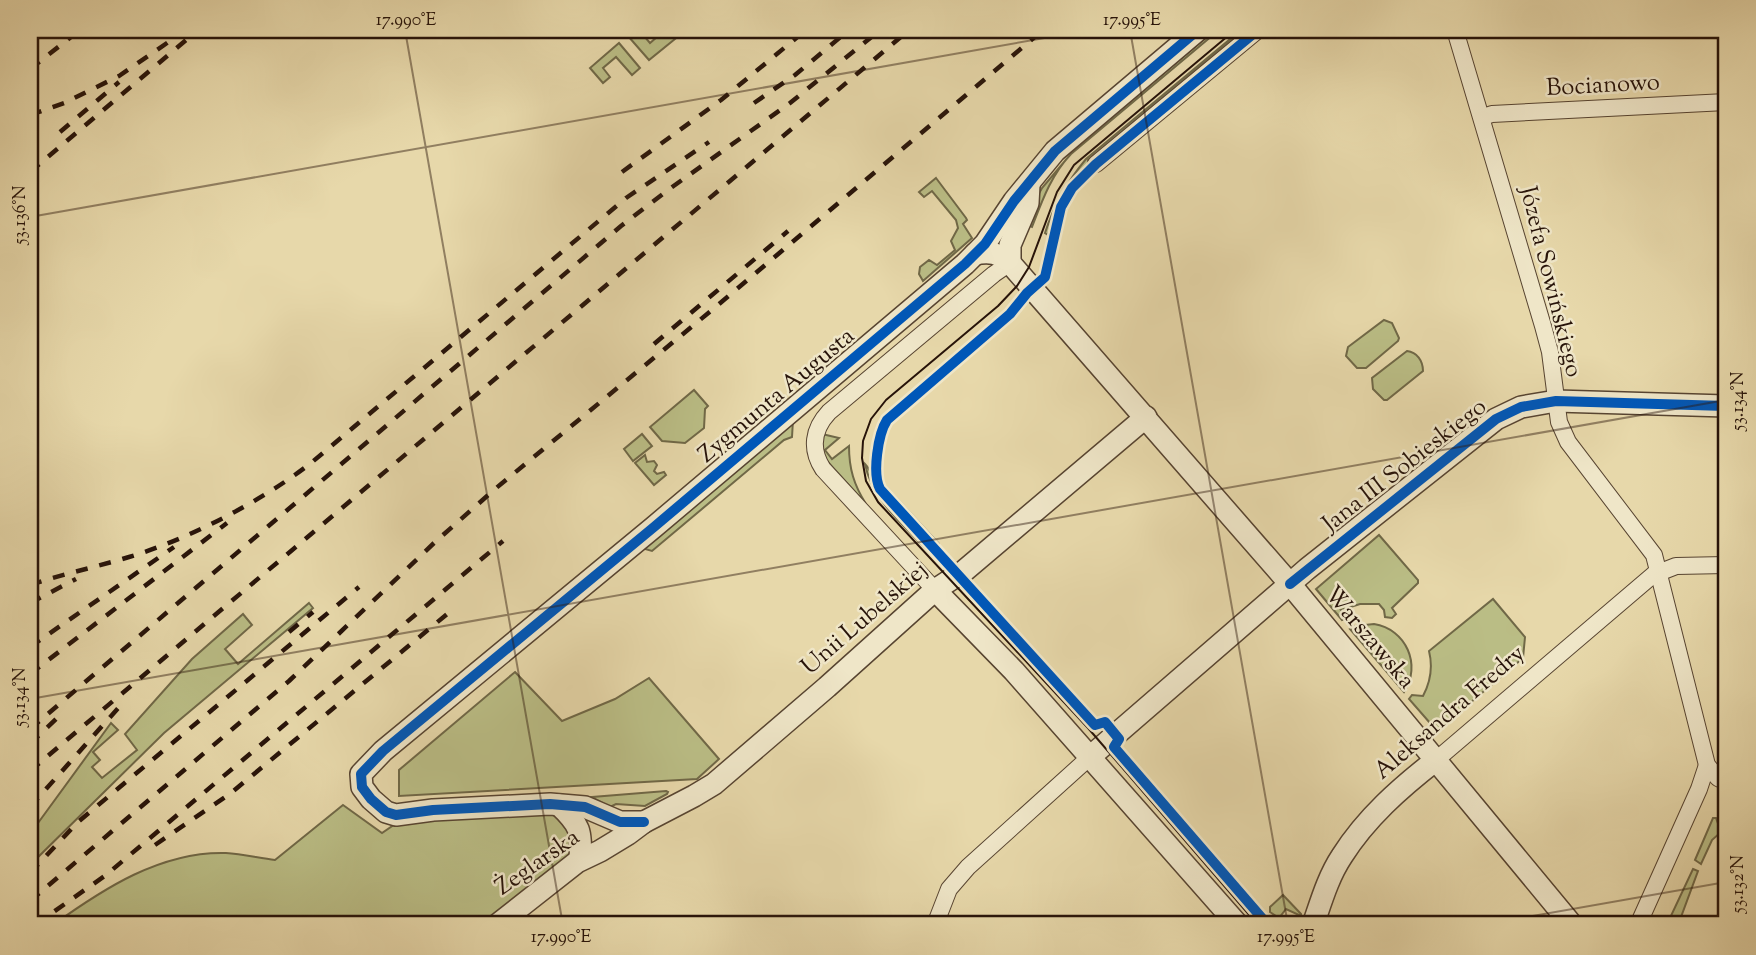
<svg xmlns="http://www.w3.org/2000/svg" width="1756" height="955" viewBox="0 0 1756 955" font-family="'Sorts Mill Goudy',serif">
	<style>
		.green { fill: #babd85; stroke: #706847; stroke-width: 2 }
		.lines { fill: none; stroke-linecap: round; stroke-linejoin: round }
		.minor-casing { stroke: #574431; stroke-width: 18 }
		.tertiary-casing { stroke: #574431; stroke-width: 24 }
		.minor { stroke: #efe6c8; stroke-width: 16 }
		.tertiary { stroke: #efe6c8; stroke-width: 21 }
		.tram { stroke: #271309; stroke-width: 2 }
		.rail { stroke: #271309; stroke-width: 4.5; stroke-dasharray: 12 12; stroke-linecap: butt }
		.cycleway-casing { stroke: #efe6c8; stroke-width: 15 }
		.cycleway { stroke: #0057b8; stroke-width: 10 }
		.ticks { fill: none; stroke: #271309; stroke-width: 2; stroke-opacity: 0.45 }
		.labels { text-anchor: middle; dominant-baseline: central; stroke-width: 5; stroke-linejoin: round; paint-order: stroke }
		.street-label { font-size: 24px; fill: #271309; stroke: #efe6c8 }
		.neatline { fill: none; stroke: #271309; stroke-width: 2.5 }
		.ticks-label { font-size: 18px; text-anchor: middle; fill: #271309 }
	</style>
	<rect width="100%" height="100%" fill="#e7d8aa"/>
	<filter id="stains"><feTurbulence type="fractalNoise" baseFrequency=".00286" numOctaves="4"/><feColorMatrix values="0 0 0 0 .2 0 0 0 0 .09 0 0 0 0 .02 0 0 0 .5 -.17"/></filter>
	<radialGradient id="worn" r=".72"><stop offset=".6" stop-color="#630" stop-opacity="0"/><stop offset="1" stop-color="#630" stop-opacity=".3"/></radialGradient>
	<g class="green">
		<polygon points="635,30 639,30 650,43 665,30 686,30 649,60 628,36"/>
		<path d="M1215,30H1219L1071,154C1051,175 1042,201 1032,227L1023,223L1042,188L1081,142Z"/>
		<path d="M1241,30H1244L1088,160L1089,164C1061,189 1057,200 1048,235L1045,233C1054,205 1067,182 1086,159Z"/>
		<polygon points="619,43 640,68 632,75 616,57 603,68 610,77 603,83 590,68"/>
		<polygon points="936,178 966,218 967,220 963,224 972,238 923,281 919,274 920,267 929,260 937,265 955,250 951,241 958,228 956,220 932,191 924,197 919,192"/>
		<polygon points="1384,320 1392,323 1399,338 1398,341 1366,368 1357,368 1346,356 1348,347"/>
		<path d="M1407,351C1417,352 1423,361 1423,371L1387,400H1384L1373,389L1372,378Z"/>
		<polygon points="694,390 708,406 705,409 704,428 685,443 662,441 650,427"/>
		<polygon points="793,420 792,437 784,440 652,551 645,549 644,546"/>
		<polygon points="642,434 652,446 633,461 624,449"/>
		<path d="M822,434L839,438L825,450L832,459L849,446C849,469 854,485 866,504L827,461L822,453Z"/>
		<polygon points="645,455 647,462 654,461 657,465 654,471 657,474 664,472 666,475 654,485 635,463"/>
		<path d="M865,464C873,472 873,480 878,491L935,554L933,556C908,529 872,501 865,464Z"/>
		<polygon points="878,478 939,544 939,551 883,489"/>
		<polygon points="1379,535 1418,580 1418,583 1392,608 1396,614 1392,618 1385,617 1384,610 1379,604 1360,604 1341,610 1348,618 1342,620 1316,589"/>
		<path d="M1493,599L1525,637L1523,658L1437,731L1409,699L1412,695L1423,696C1431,681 1433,667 1429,651Z"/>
		<polygon points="309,603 313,608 164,733 30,865 30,834 111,723 118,730 93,752 100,760 92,767 102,778 137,750 125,734 192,659 243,614 252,625 225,649 238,664"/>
		<path d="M1374,624C1406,629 1422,665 1404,692L1350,629L1356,626Z"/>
		<polygon points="515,672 562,721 615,699 649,678 719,759 697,779 399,796 399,770"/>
		<polygon points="666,791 668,792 667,794 645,806 616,804 610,807 592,797"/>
		<path d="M343,805L382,833L401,820L551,812L571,828L573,852L487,925H53C103,889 161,851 226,853C242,854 259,858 275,860Z"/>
		<polygon points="1713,818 1716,818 1721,832 1712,840 1701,864 1695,860"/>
		<polygon points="1693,869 1698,871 1678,925 1669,920"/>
		<polygon points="1283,895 1301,914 1301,916 1286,909 1279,918 1270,912 1270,907"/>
	</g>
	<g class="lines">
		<defs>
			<g id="minor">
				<polyline points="1455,30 1543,326 1550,352 1559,422 1568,442 1654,555 1707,765 1718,778 1726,782"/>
				<polyline points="1483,117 1492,114 1726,102"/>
				<polyline points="1096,164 1258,30"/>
				<path d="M935,590L823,469C810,449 813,429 829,412L994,274L1010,263"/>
				<polyline points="1436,760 1653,575 1676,566 1726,565"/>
				<polyline points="935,925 949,889 968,867 1091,756"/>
				<polyline points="1638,925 1699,789 1707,765"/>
			</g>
			<g id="tertiary">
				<path d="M975,254C990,251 999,253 1010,263L1290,584L1572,925"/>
				<polyline points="1010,263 1010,245 1028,203 1029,185"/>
				<polyline points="935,590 1014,671 1238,925"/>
				<polyline points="1091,756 1307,569 1496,419 1521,407 1556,401 1726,406"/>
				<path d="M559,805C580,825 582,831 580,860"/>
				<polyline points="644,822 620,822 585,807 550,804 433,810 396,815 386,812 371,799 362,787 361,774 383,751 654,527 965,264 985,244 1014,201 1055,151 1198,30"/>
				<polyline points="497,925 577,862 600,851 628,834 644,822 694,796 714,784 827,687 935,590 964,571 1146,417"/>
				<path d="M1313,925C1321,902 1328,877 1342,856C1366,818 1400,788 1436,760"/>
			</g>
		</defs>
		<use href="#minor" class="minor-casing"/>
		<use href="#tertiary" class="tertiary-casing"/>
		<use href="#minor" class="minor"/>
		<use href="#tertiary" class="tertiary"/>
		<polyline class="tram" points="1235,30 1074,165 1057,192 1029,267 1017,286 998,306 886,400 871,419 863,441 862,458 866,481 878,502 1088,728 1258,925"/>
		<g class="rail">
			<polyline points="30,69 80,30"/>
			<polyline points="754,103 795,75 849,30"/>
			<polyline points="30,115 64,103 119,76 183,32"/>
			<polyline points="60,132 119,82"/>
			<polyline points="30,172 198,30"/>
			<polyline points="622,172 721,100 806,30"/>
			<polyline points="654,344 788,231"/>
			<path d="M30,585C63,574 96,567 129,557C189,539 262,501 311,463L626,198L709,142"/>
			<polyline points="30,603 76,579"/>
			<polyline points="289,632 313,612"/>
			<polyline points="30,647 174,547"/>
			<polyline points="30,674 227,523"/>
			<polyline points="30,729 621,226 668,190 790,103 880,30"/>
			<polyline points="30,744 57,718"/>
			<polyline points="30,771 909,30"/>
			<polyline points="30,807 120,706"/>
			<polyline points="155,845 231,793 452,610"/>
			<polyline points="30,873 78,822 359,587"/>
			<polyline points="30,901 289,681 434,543 495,489 718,305 1043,30"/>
			<polyline points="35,925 106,875 503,541"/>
		</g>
		<defs>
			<g id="cycleway">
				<path d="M1258,30L1096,164L1072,188L1061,207L1045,277L1027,293L1010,314L887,420C878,434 872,474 880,489L1093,723L1095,725L1105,722L1119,739L1114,747L1268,925"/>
				<polyline points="1290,584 1496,419 1521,407 1556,401 1726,406"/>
				<polyline points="644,822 620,822 585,807 550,804 433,810 396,815 386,812 371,799 362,787 361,774 383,751 654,527 965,264 985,244 1014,201 1055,151 1198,30"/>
			</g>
		</defs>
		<use href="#cycleway" class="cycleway-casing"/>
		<use href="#cycleway" class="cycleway"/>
	</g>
	<path class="ticks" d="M405,30L563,925M1130,30L1288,925M30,217L1090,30M30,699L1726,400M1482,925L1726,882"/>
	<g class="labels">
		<g class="street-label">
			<text transform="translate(1603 86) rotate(-3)">Bocianowo</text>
			<text transform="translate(1550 282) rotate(76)">Józefa Sowińskiego</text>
			<text transform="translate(777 396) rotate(-40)">Zygmunta Augusta</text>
			<text transform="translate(1405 466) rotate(-38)">Jana III Sobieskiego</text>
			<text transform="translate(865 619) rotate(-41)">Unii Lubelskiej</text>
			<text transform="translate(1369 638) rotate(50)">Warszawska</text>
			<text transform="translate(1450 713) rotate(-41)">Aleksandra Fredry</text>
			<text transform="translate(538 863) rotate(-35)">Żeglarska</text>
		</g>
	</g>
	<rect width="1756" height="955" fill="none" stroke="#e7d8aa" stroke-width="77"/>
	<rect x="38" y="38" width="1680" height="878" class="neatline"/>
	<g class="ticks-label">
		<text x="406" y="25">17.990°E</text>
		<text x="1132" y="25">17.995°E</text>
		<text transform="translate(19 215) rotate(-90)" y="6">53.136°N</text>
		<text transform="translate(1737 401) rotate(-90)" y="6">53.134°N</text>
		<text transform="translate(19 697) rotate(-90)" y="6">53.134°N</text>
		<text transform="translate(1737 884) rotate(-90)" y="6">53.132°N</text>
		<text x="561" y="942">17.990°E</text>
		<text x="1286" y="942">17.995°E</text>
	</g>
	<rect width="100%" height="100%" filter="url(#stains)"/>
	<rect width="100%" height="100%" fill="url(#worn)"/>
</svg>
